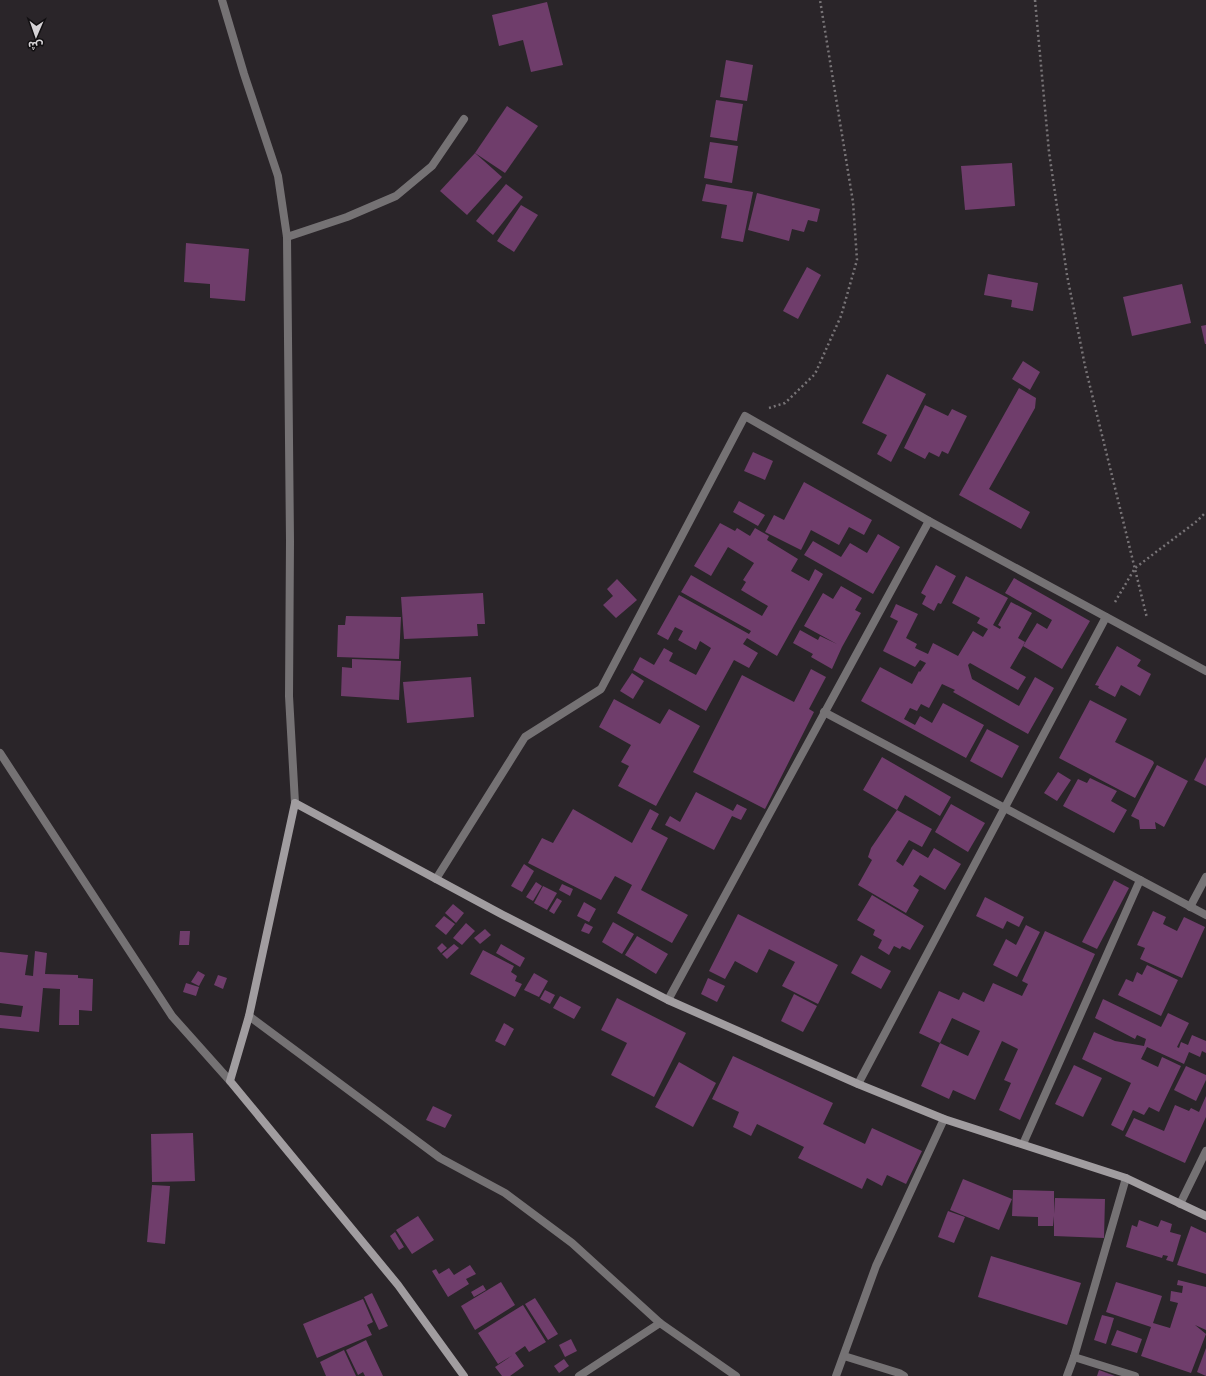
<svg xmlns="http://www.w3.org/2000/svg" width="1206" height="1376" viewBox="0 0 1206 1376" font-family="'Source Sans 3','Noto Sans Arabic',sans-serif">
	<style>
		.building { fill: #6f3d6b }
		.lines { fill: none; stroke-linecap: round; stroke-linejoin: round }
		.path { stroke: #787477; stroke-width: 2.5; stroke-dasharray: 2 3; stroke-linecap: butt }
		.street { stroke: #757274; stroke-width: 8 }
		.secondary { stroke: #a19da0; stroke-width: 8 }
	</style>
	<rect width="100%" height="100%" fill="#2a2529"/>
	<g class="building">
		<polygon points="547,2 563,65 531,72 523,40 499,46 492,15"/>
		<polygon points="726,60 753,65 747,101 720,97"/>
		<polygon points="716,100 743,104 737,141 710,137"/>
		<polygon points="507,106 538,126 505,173 475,153"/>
		<polygon points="710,142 738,146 732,183 704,178"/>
		<polygon points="475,153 502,177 467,215 440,191"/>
		<polygon points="1012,163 1015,206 965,210 961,166"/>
		<polygon points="506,184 523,197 493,235 476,221"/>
		<polygon points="706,184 753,192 743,242 721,238 727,205 702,201"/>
		<polygon points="757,193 820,209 817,222 808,220 804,232 792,229 789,241 748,230"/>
		<polygon points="521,205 538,215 514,252 497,241"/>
		<polygon points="186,243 249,249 245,301 210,298 210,284 184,282"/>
		<polygon points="807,267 821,275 798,319 783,311"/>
		<polygon points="988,274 1038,283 1033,311 1011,307 1012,300 984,295"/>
		<polygon points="1182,284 1191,323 1132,336 1123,297"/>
		<polygon points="1206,325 1206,344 1205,344 1201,326"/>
		<polygon points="1023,361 1040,372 1030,390 1012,379"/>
		<polygon points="887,374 926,394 891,462 877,454 887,435 862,423"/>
		<polygon points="1019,388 1036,398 1035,408 989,489 1030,512 1021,529 959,495"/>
		<polygon points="925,405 948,416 952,409 967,416 948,454 942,451 939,457 929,452 925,459 904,448"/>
		<polygon points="753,452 773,461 765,480 744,471"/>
		<polygon points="804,482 872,520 864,535 849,527 839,545 811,530 801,550 765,532 774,515 784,520"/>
		<polygon points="739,501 765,515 758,526 733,512"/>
		<polygon points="720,523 735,531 737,528 750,536 755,528 769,536 767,540 798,559 791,571 809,581 815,569 823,574 777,656 747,638 743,644 758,653 749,668 734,660 706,711 633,670 640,657 654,665 664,648 673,653 669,661 696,675 711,648 700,641 696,650 678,640 683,631 675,627 668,640 657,634 679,595 749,634 751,631 681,592 691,575 762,616 768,606 741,590 746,582 743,580 754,563 728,547 711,576 694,566"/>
		<polygon points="878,534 900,547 873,594 804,555 813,541 841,557 850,543 867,553"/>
		<polygon points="936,565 956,576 941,604 938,603 934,611 922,604 926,596 921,593"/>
		<polygon points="966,576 1008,598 993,625 1000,629 1001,627 998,625 1011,602 1032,613 1018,638 1025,642 1023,646 1010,668 1026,677 1018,690 970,663 968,665 972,679 1019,706 1035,677 1054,688 1028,734 953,692 955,690 942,684 929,708 921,704 917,711 910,708 904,719 915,725 920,716 932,723 943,703 984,725 966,758 861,701 880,667 912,684 919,671 920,672 926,663 920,660 915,667 883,651 898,621 890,617 896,604 918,614 906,638 917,644 915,648 928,654 933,643 958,656 973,631 983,637 988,629 977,623 980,618 952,603"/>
		<polygon points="1014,578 1090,621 1062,669 1023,646 1037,623 1047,629 1052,620 1005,593"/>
		<polygon points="617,579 637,600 616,618 603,605 613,596 607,589"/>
		<polygon points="841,586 862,598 855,610 861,613 842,647 832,669 811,657 813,654 793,643 800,630 818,640 820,636 837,644 804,626 823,593 833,599"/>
		<polygon points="483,593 485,624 477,624 478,636 404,639 401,597"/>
		<polygon points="346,616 401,617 399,659 337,657 338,625 345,625"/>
		<polygon points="1117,646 1141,660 1137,666 1151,674 1140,696 1121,685 1115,697 1098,688 1099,686 1095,685"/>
		<polygon points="352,659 401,661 399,700 341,696 342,667 352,668"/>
		<polygon points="811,669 826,677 809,709 814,712 765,809 693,772 742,675 794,702"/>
		<polygon points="632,673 644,681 633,699 620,691"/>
		<polygon points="471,677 474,717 407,723 403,682"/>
		<polygon points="614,699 660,724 669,709 700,726 656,806 618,786 629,766 621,762 631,745 599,727"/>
		<polygon points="1090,700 1127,719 1115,742 1153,761 1154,763 1135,798 1059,758"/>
		<polygon points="987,729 1019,746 1002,778 970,761"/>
		<polygon points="882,757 951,797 940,816 905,795 897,810 932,829 922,847 909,840 896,861 903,866 913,849 928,858 934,848 961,864 945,890 920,875 913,886 919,890 906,913 858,885 872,860 868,857 871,848 897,810 863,790"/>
		<polygon points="1206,757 1206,786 1194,780"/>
		<polygon points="1157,765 1188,781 1164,827 1155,822 1156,829 1140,829 1139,820 1131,816"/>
		<polygon points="1058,772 1071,780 1057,801 1044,793"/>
		<polygon points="1090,778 1117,791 1111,801 1127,810 1114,833 1063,806 1078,779 1087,783"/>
		<polygon points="696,792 733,811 737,804 747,809 741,820 732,816 714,850 665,825 670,816 680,822"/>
		<polygon points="951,804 985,823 968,852 935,832"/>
		<polygon points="573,809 632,843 650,809 659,814 651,829 668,838 641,890 688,915 672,943 617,913 632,885 615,876 601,900 528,863 542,838 553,843"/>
		<polygon points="524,864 534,871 522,892 511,886"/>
		<polygon points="1114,880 1129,888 1097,949 1082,942"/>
		<polygon points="536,882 542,886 533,901 526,897"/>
		<polygon points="562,884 573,889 570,896 559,890"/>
		<polygon points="543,886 557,893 547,910 534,903"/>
		<polygon points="872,895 924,926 910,950 902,946 900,949 894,946 889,955 878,948 882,940 873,935 875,930 857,920"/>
		<polygon points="985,897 1024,917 1019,927 1007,921 1003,929 976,916"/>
		<polygon points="557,898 562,901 554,914 549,911"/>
		<polygon points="584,902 596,909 589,922 577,916"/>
		<polygon points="453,904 464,913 456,923 445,913"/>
		<polygon points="1153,911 1166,917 1163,924 1177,931 1184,917 1205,927 1182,978 1140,959 1145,948 1137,945"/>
		<polygon points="738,914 838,965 818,1004 782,986 795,962 769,949 757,973 735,961 725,979 709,971"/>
		<polygon points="444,916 455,924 446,935 435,926"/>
		<polygon points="613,922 634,934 622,954 602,942"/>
		<polygon points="466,923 475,931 462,945 453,938"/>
		<polygon points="585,923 593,927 589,934 581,931"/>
		<polygon points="1026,925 1040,932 1017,977 993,965 1006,939 1016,945"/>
		<polygon points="485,929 491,935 480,944 474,938"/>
		<polygon points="180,931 190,931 189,945 179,945"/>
		<polygon points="1045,931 1095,954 1020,1120 999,1110 1011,1083 1004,1080 1018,1049 1002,1041 975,1100 953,1090 949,1099 921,1086 940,1043 968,1056 980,1031 952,1018 940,1043 919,1033 939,991 959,1000 963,992 984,1002 993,983 1022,996 1028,984 1022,981"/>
		<polygon points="637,936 668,954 656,974 625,955"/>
		<polygon points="442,943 447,948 441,953 437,948"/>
		<polygon points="454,944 459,948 447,959 442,954"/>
		<polygon points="501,944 525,958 520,967 496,953"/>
		<polygon points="483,950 514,966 511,972 517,976 515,981 522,984 515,997 470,974"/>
		<polygon points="35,951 47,953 45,974 78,975 78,978 93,979 92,1011 79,1010 79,1025 59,1025 60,989 43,988 39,1032 0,1028 0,1015 21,1017 23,1006 0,1003 0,952 28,955 25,975 33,976"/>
		<polygon points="861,955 891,971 881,989 851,973"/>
		<polygon points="1147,965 1178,980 1161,1016 1118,995 1126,979 1133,982 1137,972 1142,975"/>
		<polygon points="198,971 205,975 199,986 191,982"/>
		<polygon points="534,973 548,981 539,997 524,990"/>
		<polygon points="218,975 227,978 223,989 214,985"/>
		<polygon points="708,978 725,986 717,1002 701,994"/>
		<polygon points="186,983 199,987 196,996 183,992"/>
		<polygon points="545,990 555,995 550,1004 540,999"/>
		<polygon points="794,994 817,1006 803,1032 781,1021"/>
		<polygon points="560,996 581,1007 574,1019 553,1008"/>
		<polygon points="617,998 686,1033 654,1097 611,1075 627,1043 601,1030"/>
		<polygon points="1103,999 1161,1027 1168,1013 1189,1023 1177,1047 1179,1048 1181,1042 1188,1045 1192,1035 1206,1041 1206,1053 1202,1051 1200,1057 1189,1052 1184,1064 1147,1047 1141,1059 1158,1067 1162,1057 1181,1066 1159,1112 1149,1107 1144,1115 1133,1110 1123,1131 1111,1125 1131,1083 1082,1059 1094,1032 1115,1041 1144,1046 1146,1039 1137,1035 1135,1039 1095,1018"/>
		<polygon points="504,1023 514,1029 505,1046 495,1041"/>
		<polygon points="733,1056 833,1103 823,1124 865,1144 872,1128 922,1151 906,1184 887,1175 882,1186 867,1178 862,1189 798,1158 804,1147 757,1124 751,1136 733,1127 739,1112 712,1099"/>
		<polygon points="679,1062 716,1083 693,1127 655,1107"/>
		<polygon points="1074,1065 1102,1078 1083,1117 1055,1104"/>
		<polygon points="1186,1066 1206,1075 1206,1080 1196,1101 1174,1090"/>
		<polygon points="1206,1096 1206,1117 1185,1163 1125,1136 1134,1118 1164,1131 1175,1105 1189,1111 1191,1108 1199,1112"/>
		<polygon points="433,1106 452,1115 445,1128 426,1120"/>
		<polygon points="193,1133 195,1181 152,1182 151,1134"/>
		<polygon points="963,1179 1012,1199 999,1230 950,1210"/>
		<polygon points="152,1185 170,1186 165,1244 147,1242"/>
		<polygon points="1013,1190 1054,1191 1054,1214 1055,1198 1105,1199 1104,1238 1054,1236 1054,1216 1053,1226 1038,1226 1038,1217 1012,1216"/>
		<polygon points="948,1211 965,1217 954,1243 938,1237"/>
		<polygon points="418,1216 434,1240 412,1254 396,1230"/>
		<polygon points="1139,1220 1158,1227 1161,1220 1172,1224 1170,1232 1181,1235 1173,1262 1166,1260 1168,1256 1163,1255 1162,1258 1126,1247 1132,1225 1137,1227"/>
		<polygon points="1191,1226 1206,1233 1206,1274 1177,1265"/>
		<polygon points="395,1232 404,1247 399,1250 390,1236"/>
		<polygon points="991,1256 1081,1283 1067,1325 978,1297"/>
		<polygon points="470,1265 476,1274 466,1279 469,1284 448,1297 432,1271 436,1269 439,1274 449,1268 454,1275"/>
		<polygon points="1178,1280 1206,1287 1206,1330 1195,1325 1206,1334 1191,1373 1141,1356 1151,1327 1106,1312 1116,1282 1162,1296 1153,1323 1170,1328 1178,1303 1170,1301 1171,1291 1182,1293 1183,1286 1177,1285"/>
		<polygon points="501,1282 515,1305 475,1330 461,1306"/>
		<polygon points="483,1285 486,1290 474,1297 471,1292"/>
		<polygon points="372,1293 388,1326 379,1330 364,1297"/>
		<polygon points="535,1298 558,1334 548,1340 525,1304"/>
		<polygon points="363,1299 373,1322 367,1325 372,1335 317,1358 303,1324"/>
		<polygon points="523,1305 546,1342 529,1352 525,1346 515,1353 524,1366 510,1376 502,1376 495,1367 513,1355 498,1364 478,1333"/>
		<polygon points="1102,1315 1114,1318 1106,1344 1094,1340"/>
		<polygon points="1117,1330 1142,1339 1137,1353 1111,1345"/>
		<polygon points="571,1339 577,1351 565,1357 559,1345"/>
		<polygon points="366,1340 383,1376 365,1376 363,1372 358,1375 346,1350"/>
		<polygon points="1206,1348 1206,1376 1197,1372"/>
		<polygon points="344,1350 356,1376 326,1376 320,1362"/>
		<polygon points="564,1359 569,1366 559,1373 554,1366"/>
		<polygon points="1099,1370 1115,1376 1097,1376"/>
	</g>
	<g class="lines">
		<g class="path">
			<polyline points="1035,0 1049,152 1067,275 1085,366 1147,618"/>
			<polyline points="769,408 785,403 815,374 841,316 857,260 853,202 820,0"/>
			<polyline points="1115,602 1135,568 1197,521 1206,512"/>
		</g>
		<g class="street">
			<polyline points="222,0 244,74 278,176 287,237 290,541 289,696 295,803"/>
			<polyline points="287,237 347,217 396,196 432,166 464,119"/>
			<polyline points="824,712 1206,915"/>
			<polyline points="0,753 172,1016 230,1081"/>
			<polyline points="436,879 525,737 601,689 745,416 929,521 1206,671"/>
			<polyline points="1190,907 1206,877"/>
			<polyline points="668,1000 929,521"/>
			<polyline points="249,1016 440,1158 505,1193 572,1243 660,1323 736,1376"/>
			<polyline points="858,1084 1106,617"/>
			<polyline points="1023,1144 1140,880"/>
			<polyline points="1180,1204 1206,1151"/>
			<polyline points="844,1356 899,1373 904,1376"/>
			<polyline points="1074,1357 1135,1376"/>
			<polyline points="579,1376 660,1323"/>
			<polyline points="836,1376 876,1266 944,1119"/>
			<polyline points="1067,1376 1074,1357 1126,1178"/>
		</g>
		<polyline class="secondary" points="464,1376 398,1285 230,1081 249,1016 295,803 503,915 668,1000 858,1084 944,1119 1126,1178 1206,1216"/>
	</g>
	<g transform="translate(36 36) rotate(182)" stroke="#110f11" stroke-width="3" paint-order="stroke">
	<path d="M0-3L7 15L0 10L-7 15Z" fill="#d6d3d6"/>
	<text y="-6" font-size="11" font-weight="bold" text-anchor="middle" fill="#d6d3d6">ش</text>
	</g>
</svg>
